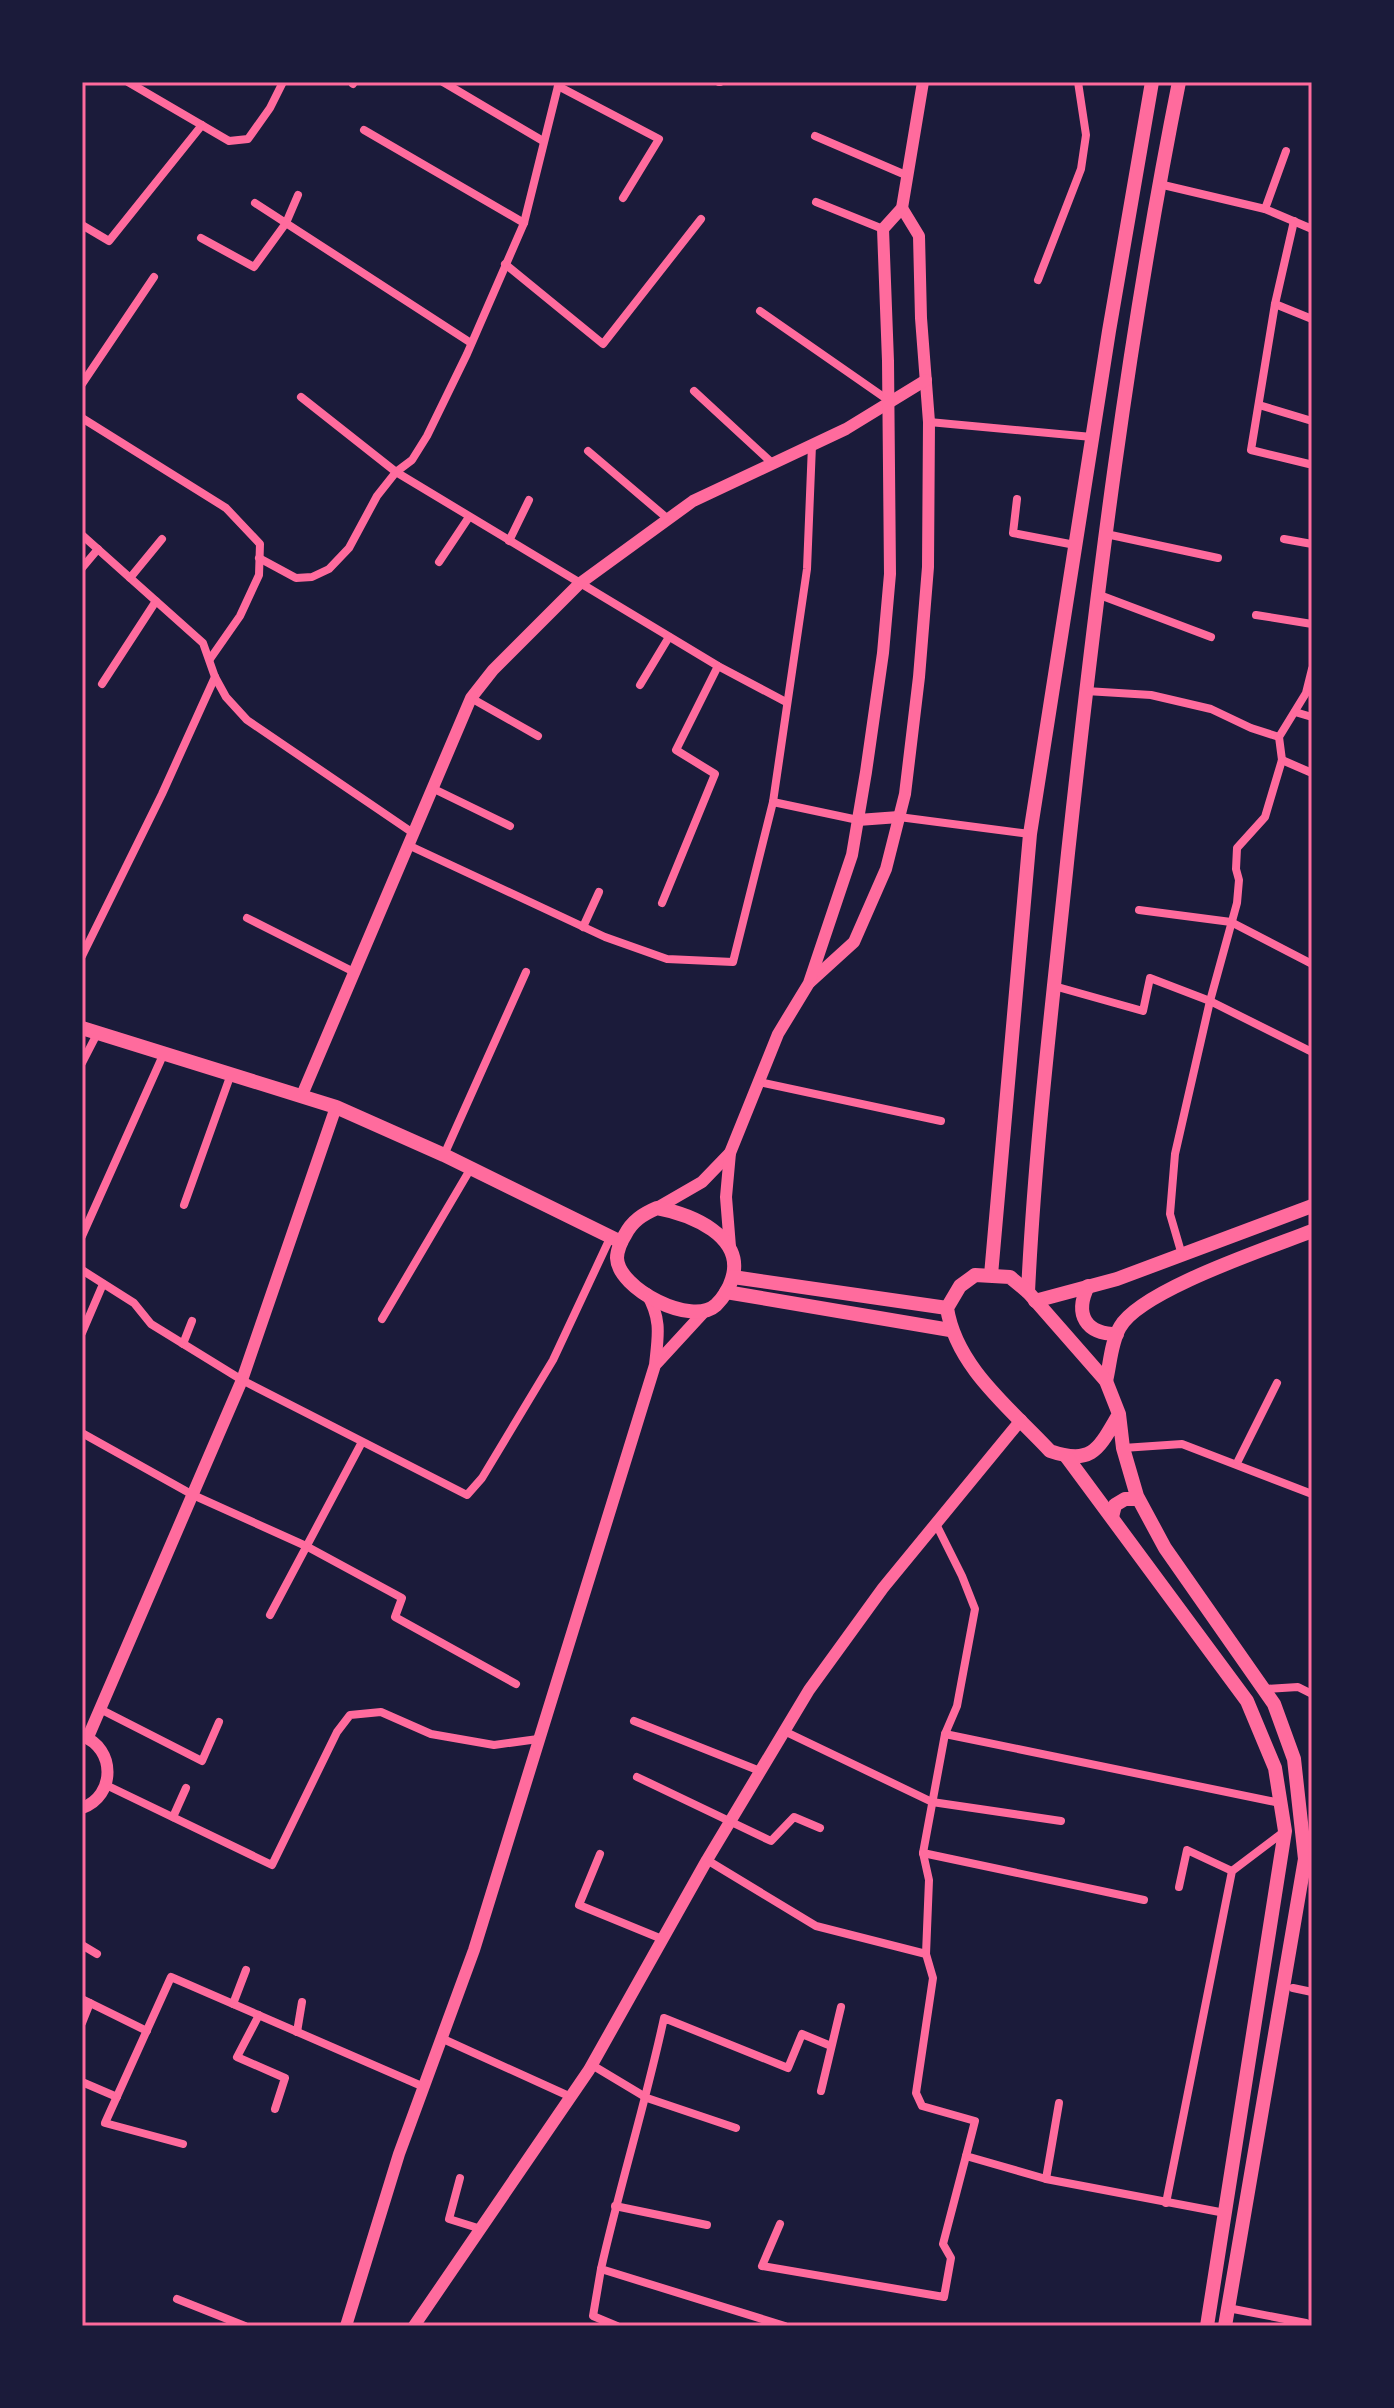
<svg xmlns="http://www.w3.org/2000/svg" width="1394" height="2408" viewBox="0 0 1394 2408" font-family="'Varela Round',sans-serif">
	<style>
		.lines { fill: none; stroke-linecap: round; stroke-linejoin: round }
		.minor { stroke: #ff6b9d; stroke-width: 8 }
		.tertiary { stroke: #ff6b9d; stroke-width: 12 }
		.secondary { stroke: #ff6b9d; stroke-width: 14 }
		.neatline { fill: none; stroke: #ff6b9d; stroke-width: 3 }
	</style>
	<rect width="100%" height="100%" fill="#1b1b3a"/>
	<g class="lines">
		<g class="minor">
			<polyline points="128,82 229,141 248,139 270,108 283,82"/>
			<polyline points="443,82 543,141"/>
			<polyline points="719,82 720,82"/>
			<polyline points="353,84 354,82"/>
			<polyline points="558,86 659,139 623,198"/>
			<polyline points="364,130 524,223"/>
			<polyline points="815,136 908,176"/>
			<polyline points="1159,184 1265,209 1312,229"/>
			<polyline points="816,202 883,229"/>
			<polyline points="255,203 471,343"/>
			<polyline points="1265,209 1286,151"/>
			<polyline points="1294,221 1275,304 1251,450 1309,464"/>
			<polyline points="82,225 109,241 202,125"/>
			<polyline points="201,238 254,267 286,223 298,195"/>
			<polyline points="505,264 603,344 701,219"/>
			<polyline points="1038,280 1081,169 1086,135 1078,82"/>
			<polyline points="1275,304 1312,319"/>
			<polyline points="760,311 888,400"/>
			<polyline points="82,384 154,277"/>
			<polyline points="694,391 772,463"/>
			<polyline points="301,397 396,472 718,666 786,702"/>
			<polyline points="1259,405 1312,421"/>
			<polyline points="82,418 226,508 260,544 259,575 240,616 210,659"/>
			<polyline points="929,422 1092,437"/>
			<polyline points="588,451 668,519"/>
			<polyline points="1017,499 1013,533 1075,545"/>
			<polyline points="1106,534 1218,558"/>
			<polyline points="82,535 203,643 215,677 226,697 247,720 413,833"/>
			<polyline points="1284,539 1312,544"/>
			<polyline points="509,541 529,500"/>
			<polyline points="259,558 296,578 312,577 329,569 349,548 377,496 396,472 412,460 427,436 467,354 524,223 559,82"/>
			<polyline points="439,562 469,517"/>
			<polyline points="82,568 98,549"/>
			<polyline points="130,578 162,539"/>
			<polyline points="1097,594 1211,637"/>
			<polyline points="1256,615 1312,624"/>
			<polyline points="102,684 156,601"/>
			<polyline points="640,685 669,637"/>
			<polyline points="1086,691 1151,695 1211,709 1251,728 1279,737"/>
			<polyline points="471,698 538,736"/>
			<polyline points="1295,712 1312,717"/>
			<polyline points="1282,760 1312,773"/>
			<polyline points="432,788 510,826"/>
			<polyline points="773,802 858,820"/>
			<polyline points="899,817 1030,834"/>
			<polyline points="408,845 605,937 667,959 733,962 773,802 807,569 812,445"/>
			<polyline points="662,903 715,774 676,750 718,666"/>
			<polyline points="1139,910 1231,922 1312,964"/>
			<polyline points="247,918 354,972"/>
			<polyline points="583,927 599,892"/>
			<polyline points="82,956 162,794 215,677"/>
			<polyline points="1054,986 1143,1011 1150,978 1210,1001 1312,1052"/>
			<polyline points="82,1063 98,1032"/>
			<polyline points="759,1082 941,1121"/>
			<polyline points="444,1155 526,972"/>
			<polyline points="184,1205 231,1074"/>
			<polyline points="82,1236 164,1053"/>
			<polyline points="1182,1255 1170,1214 1175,1154 1210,1001 1237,903 1239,880 1236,869 1237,848 1265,817 1282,760 1279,737 1306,693 1312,669"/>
			<polyline points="82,1270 134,1303 151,1324 242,1380 467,1495 482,1478 553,1360 611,1236"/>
			<polyline points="382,1319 471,1168"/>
			<polyline points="82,1333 103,1284"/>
			<polyline points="183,1344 192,1321"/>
			<polyline points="82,1433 193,1495 306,1546 402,1598 395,1617 516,1684"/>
			<polyline points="1123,1448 1182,1444 1312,1494"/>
			<polyline points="1237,1463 1277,1383"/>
			<polyline points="936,1524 962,1576 975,1609 957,1706 945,1734 923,1853 929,1880 926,1954 933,1978 916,2093 922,2106 975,2121 966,2156 1046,2179 1225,2213"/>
			<polyline points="270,1615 362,1442"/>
			<polyline points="1264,1689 1298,1687 1312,1694"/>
			<polyline points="100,1709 202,1761 219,1722"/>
			<polyline points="634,1721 760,1771"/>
			<polyline points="784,1731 932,1802 1061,1821"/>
			<polyline points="945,1734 1280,1803"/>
			<polyline points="637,1777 771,1841 794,1817 820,1828"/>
			<polyline points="106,1785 272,1865 337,1732 350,1715 381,1712 431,1734 494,1745 538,1739"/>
			<polyline points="173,1817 186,1788"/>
			<polyline points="923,1853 1144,1900"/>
			<polyline points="600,1854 579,1905 662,1939"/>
			<polyline points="707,1860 816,1926 926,1954"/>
			<polyline points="1179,1887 1187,1850 1232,1871"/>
			<polyline points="82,1945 97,1954"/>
			<polyline points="1293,1988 1312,1992"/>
			<polyline points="82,1999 147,2031"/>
			<polyline points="233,2004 246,1970"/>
			<polyline points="259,2015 237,2057 285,2078 275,2109"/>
			<polyline points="82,2023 90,2003"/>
			<polyline points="297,2032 302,2002"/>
			<polyline points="441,2038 571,2097"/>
			<polyline points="592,2065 647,2098 736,2128"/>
			<polyline points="82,2082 117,2097"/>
			<polyline points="821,2091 841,2007"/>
			<polyline points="183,2144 105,2123 171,1977 424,2087"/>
			<polyline points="460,2178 449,2219 481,2229"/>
			<polyline points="1046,2179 1059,2103"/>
			<polyline points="1166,2203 1232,1871 1285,1831"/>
			<polyline points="615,2206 707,2225"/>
			<polyline points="780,2224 762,2266 944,2297 951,2258 943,2244 966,2156"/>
			<polyline points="601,2269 593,2316 617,2326"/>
			<polyline points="177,2299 245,2326"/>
			<polyline points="1228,2308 1306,2323"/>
			<path d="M785,2326L601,2269C620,2185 646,2102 664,2018L788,2068L802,2034L831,2046"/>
		</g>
		<g class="tertiary">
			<polyline points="858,820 899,817"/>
			<polyline points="810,982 854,942 886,869 905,794 919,677 928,567 929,422 921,318 919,236 902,208"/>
			<polyline points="302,1095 471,698 493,670 579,584 693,501 846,429 926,380"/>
			<polyline points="657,1208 702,1182 730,1153"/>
			<polyline points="730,1247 726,1197 730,1153 778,1034 809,983 852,855 866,772 883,653 890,574 888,361 883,229 902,208 923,82"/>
			<polyline points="657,1363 703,1313"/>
			<path d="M82,1736C116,1748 116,1796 82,1808"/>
			<polyline points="88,1737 242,1380 336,1107"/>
			<path d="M346,2326L399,2154L474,1950L655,1365C658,1336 662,1320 647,1294"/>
			<polyline points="414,2326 589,2070 707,1860 809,1690 883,1588 1021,1420"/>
		</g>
		<g class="secondary">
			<polyline points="82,1028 336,1107 444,1155 621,1242"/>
			<path d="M657,1208C690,1214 746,1236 732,1279C729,1289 723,1298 716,1305C692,1327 618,1289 617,1258C617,1251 621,1241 625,1235C632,1221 643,1214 657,1208Z"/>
			<polyline points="991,1275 1030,834 1109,331 1152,82"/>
			<polyline points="733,1277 947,1308"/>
			<path d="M1088,1286C1074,1315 1086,1334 1117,1334"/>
			<polyline points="726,1292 950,1330"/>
			<path d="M1028,1292C1035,1145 1053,999 1068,853C1096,595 1128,336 1179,82"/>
			<polyline points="1035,1301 1117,1279 1312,1206"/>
			<path d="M1106,1381C1110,1365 1111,1342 1120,1327C1141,1290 1269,1248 1312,1231"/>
			<path d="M1119,1414C1099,1448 1093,1466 1050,1451C1011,1409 956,1367 947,1308L960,1286L975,1275L1010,1277L1028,1292L1106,1381L1119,1414L1123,1448L1137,1496L1165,1548L1274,1704L1294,1759L1305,1859L1225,2326"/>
			<polyline points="1066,1456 1247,1701 1275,1768 1285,1831 1207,2326"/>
			<polyline points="1112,1517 1115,1505 1125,1499 1138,1499"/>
		</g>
	</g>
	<rect width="1394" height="2408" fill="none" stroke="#1b1b3a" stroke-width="168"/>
	<rect x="84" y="84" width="1226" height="2240" class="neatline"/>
</svg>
